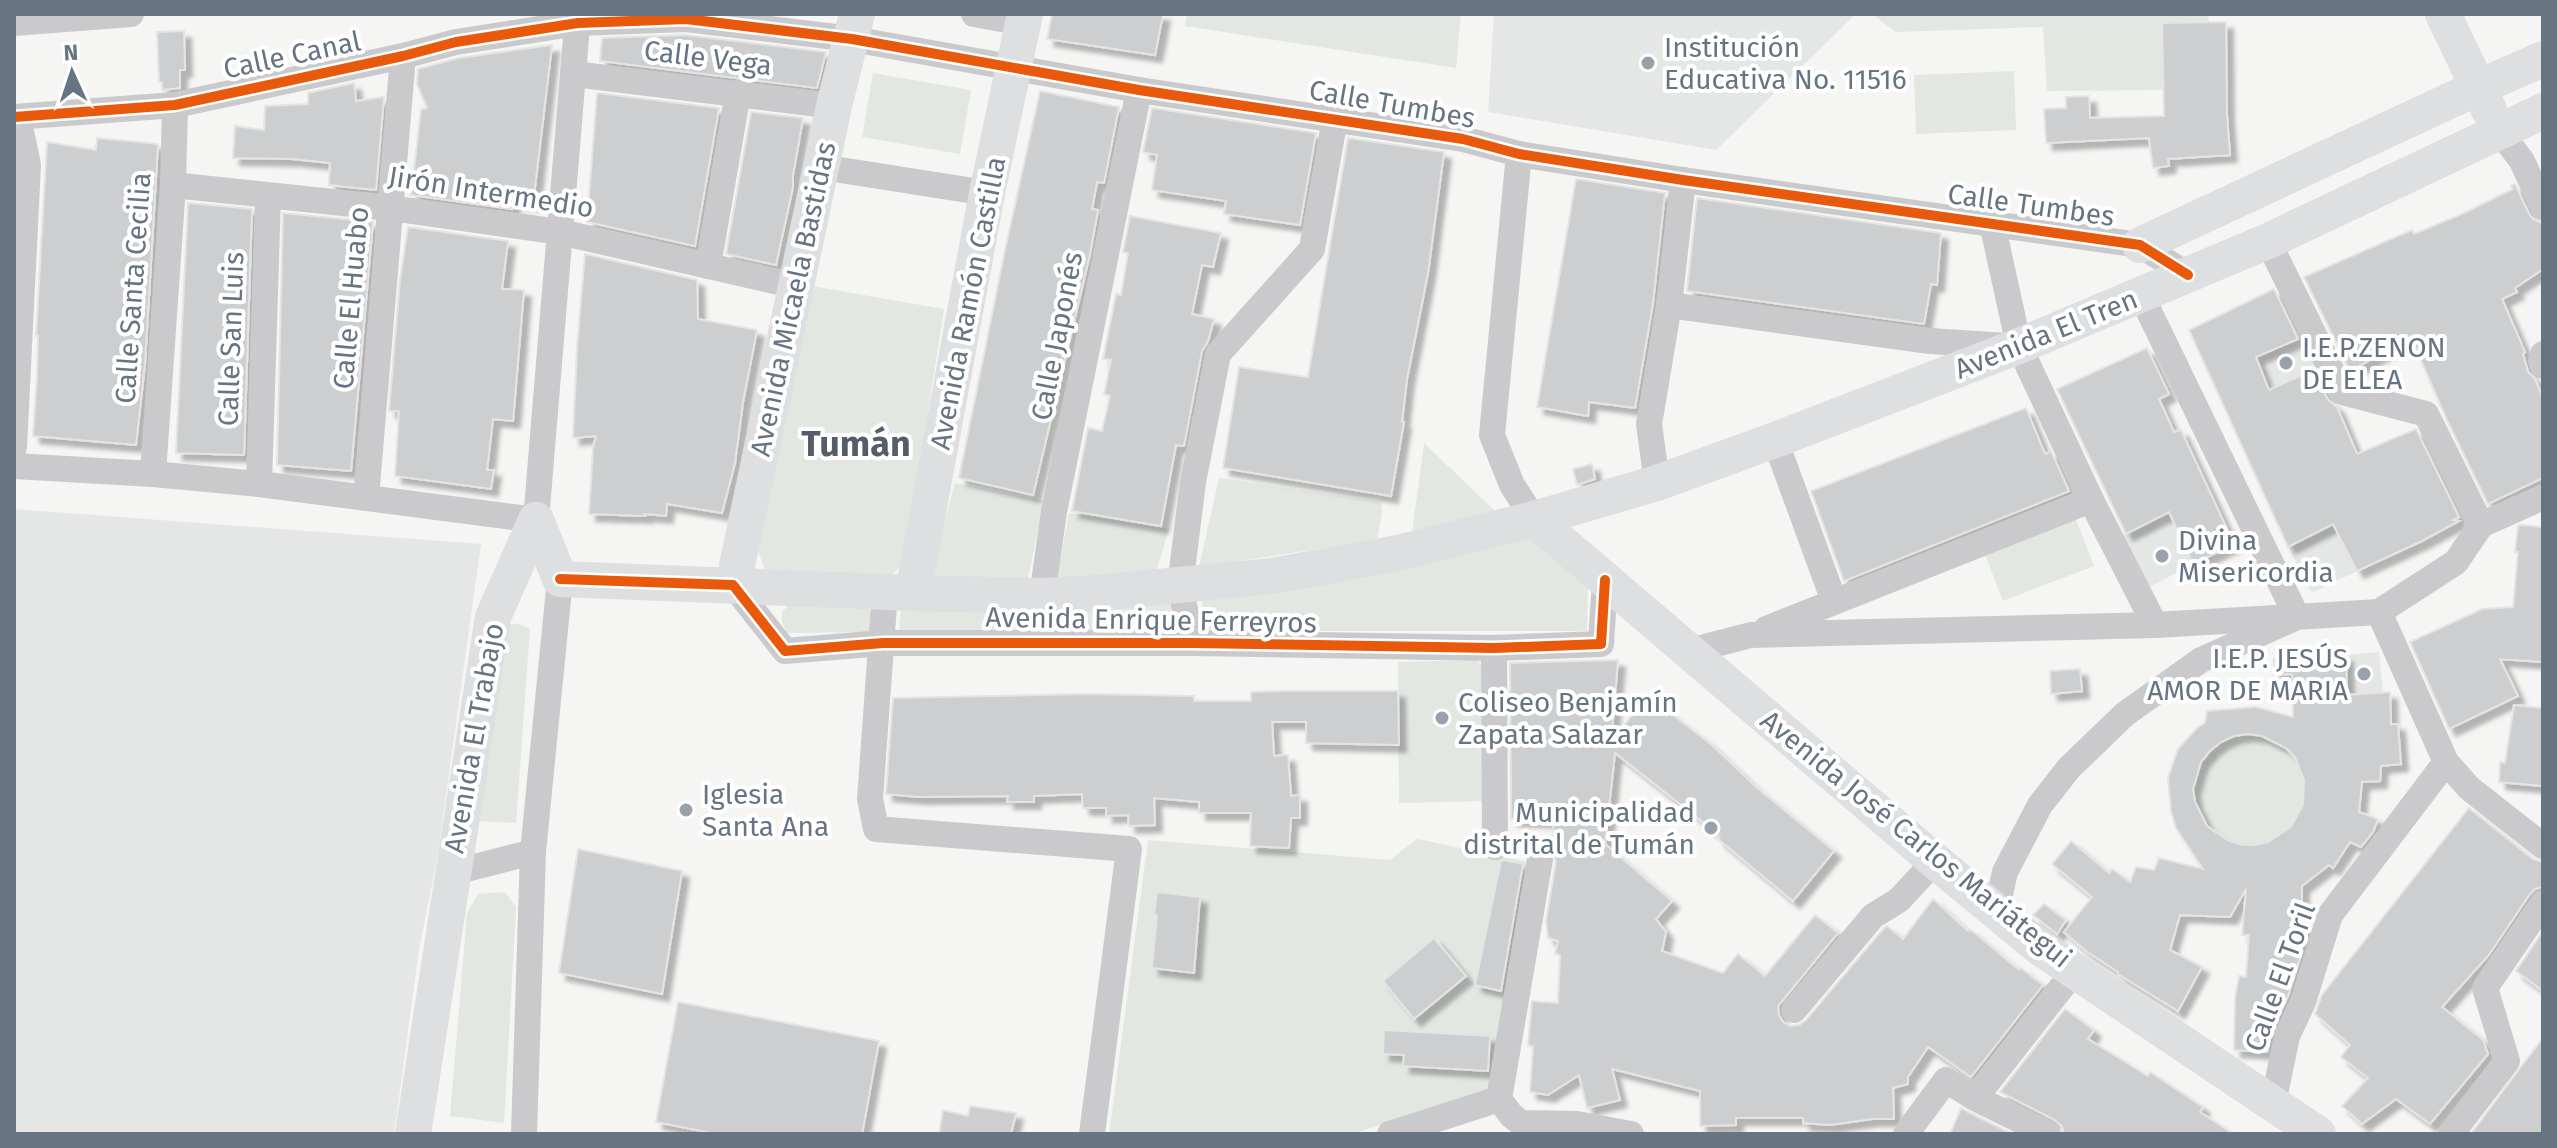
<svg xmlns="http://www.w3.org/2000/svg" width="2557" height="1148" viewBox="0 0 2557 1148" font-family="'Fira Sans',sans-serif">
	<style>
		.built { fill: #e5e7e7 }
		.green { fill: #e3e7e2 }
		.building { fill: #cccecf; stroke: #e4e4e4; stroke-width: 2; fill-rule: evenodd; filter: url(#shadow) }
		.lines { fill: none; stroke-linecap: round; stroke-linejoin: round }
		.street { stroke: #cacacc; stroke-width: 26 }
		.secondary { stroke: #dedfe0; stroke-width: 36 }
		.cycleway-casing { stroke: #fff; stroke-width: 15 }
		.cycleway { stroke: #e8590c; stroke-width: 10 }
		.poi-dot { fill: #99a1ab; stroke: #fff; stroke-width: 3 }
		.labels { text-anchor: middle; dominant-baseline: central; stroke-width: 8; stroke-linejoin: round; paint-order: stroke }
		.poi-label { font-size: 28px; fill: #677483; stroke: #fff; text-anchor: start }
		.street-label { font-size: 28px; fill: #677483; stroke: #fff }
		.district-label { font-size: 36px; font-weight: bold; fill: #545d68; stroke: #fff }
	</style>
	<defs>
		<filter id="shadow"><feDropShadow dx="7" dy="7" stdDeviation="2" flood-color="#0004"/></filter>
	</defs>
	<rect width="100%" height="100%" fill="#f5f5f4"/>
	<g class="built">
		<polygon points="1494,14 1856,14 1716,150 1488,112"/>
		<polygon points="2303,337 2317,368 2269,390 2256,357"/>
		<polygon points="14,509 481,544 438,853 419,950 394,1134 14,1134"/>
		<polygon points="2169,512 2193,564 2150,587 2123,535"/>
		<polygon points="2334,524 2357,571 2312,593 2288,547"/>
		<polygon points="2379,652 2383,692 2347,695 2346,655"/>
	</g>
	<g class="green">
		<polygon points="1187,14 1461,14 1456,68 1185,26"/>
		<polygon points="1872,14 2208,14 2209,21 2162,23 2163,90 2047,91 2043,27 1896,32"/>
		<polygon points="2014,71 2016,130 1916,134 1914,75"/>
		<polygon points="873,73 971,90 960,154 862,137"/>
		<polygon points="806,285 944,309 904,564 891,575 765,569 758,551"/>
		<polygon points="1424,443 1497,513 1412,533"/>
		<polygon points="1219,478 1381,502 1382,512 1377,540 1199,567"/>
		<polygon points="955,483 1044,501 1028,578 939,581 931,570"/>
		<polygon points="1069,513 1169,529 1156,572 1057,578"/>
		<polygon points="2075,517 2094,566 2003,601 1984,552"/>
		<polygon points="1531,536 1588,584 1587,631 1204,631 1202,598"/>
		<polygon points="1170,600 1174,631 899,631 901,609"/>
		<polygon points="790,604 865,607 874,614 871,632 787,633 782,623 782,612"/>
		<polygon points="505,624 519,624 530,629 516,823 476,821"/>
		<polygon points="1477,660 1485,669 1484,801 1399,803 1398,662"/>
		<circle cx="2249" cy="790" r="55"/>
		<polygon points="1417,839 1529,862 1488,1091 1352,1134 1109,1134 1148,840 1390,860"/>
		<polygon points="505,892 516,907 504,1123 450,1116 467,913 478,894"/>
	</g>
	<g class="building">
		<polygon points="1052,14 1163,14 1155,55 1047,39"/>
		<polygon points="2226,22 2227,115 2230,155 2168,159 2169,166 2153,168 2149,138 2046,143 2044,109 2066,108 2066,97 2089,96 2090,118 2164,116 2162,23"/>
		<polygon points="184,31 185,70 180,70 180,88 162,90 162,82 159,82 157,32"/>
		<polygon points="685,35 826,52 817,88 600,61 602,38"/>
		<polygon points="552,45 533,204 513,201 512,209 411,195 421,109 427,108 417,84 418,69 459,58"/>
		<polygon points="354,83 356,101 384,97 376,190 329,185 330,163 292,159 233,158 235,126 264,130 265,106 308,104 308,93"/>
		<polygon points="1040,91 1119,107 1104,183 1097,182 1092,209 1098,210 1090,254 1033,495 959,478 1004,255"/>
		<polygon points="597,93 719,108 695,246 587,222"/>
		<polygon points="1152,108 1316,133 1300,225 1224,214 1226,201 1152,190 1157,155 1143,152"/>
		<polygon points="751,112 803,118 793,175 793,187 776,265 726,254"/>
		<polygon points="97,138 158,144 145,364 136,445 33,436 37,376 38,336 36,336 47,142 96,150"/>
		<polygon points="1348,138 1444,152 1428,273 1407,379 1402,422 1404,422 1391,496 1223,468 1239,367 1308,377"/>
		<polygon points="1576,179 1665,193 1653,303 1635,408 1589,402 1588,416 1537,407"/>
		<polygon points="2515,184 2529,214 2534,220 2543,223 2543,269 2515,288 2517,292 2502,299 2525,352 2523,354 2528,372 2535,379 2543,398 2543,478 2488,504 2446,418 2411,337 2350,371 2304,277 2412,230 2414,234 2462,214 2513,189 2511,186"/>
		<polygon points="1697,198 1941,233 1937,285 1931,284 1924,324 1687,291"/>
		<polygon points="188,203 252,209 244,455 176,453"/>
		<polygon points="283,213 373,222 351,471 277,465"/>
		<polygon points="1130,216 1221,233 1213,267 1202,265 1192,314 1214,319 1208,341 1202,351 1184,446 1176,445 1161,526 1072,511 1088,428 1102,431 1110,396 1104,394 1111,360 1103,359 1116,294 1121,295 1128,253 1123,252"/>
		<polygon points="408,227 508,241 502,289 524,290 513,421 493,419 487,470 494,470 491,489 395,476 399,411 389,411 400,280"/>
		<polygon points="585,254 697,280 698,319 757,330 743,402 735,463 722,513 667,504 666,516 644,514 645,516 589,514 593,448 596,436 573,438 577,348"/>
		<polygon points="2274,289 2298,339 2256,357 2269,390 2313,370 2328,400 2337,407 2357,454 2416,429 2459,517 2453,520 2459,521 2422,541 2357,571 2333,524 2288,547 2189,330"/>
		<polygon points="2147,348 2169,394 2159,399 2174,432 2181,430 2234,544 2193,564 2169,512 2126,534 2057,389"/>
		<polygon points="2026,408 2045,454 2051,451 2069,491 1844,581 1811,491"/>
		<polygon points="1592,464 1595,479 1577,485 1573,469"/>
		<polygon points="2520,525 2543,527 2543,662 2500,659 2518,696 2449,729 2410,642 2482,609 2513,607 2518,552 2515,552 2518,526"/>
		<path d="M2346,655L2347,695L2390,692L2391,724H2398L2401,764L2381,766L2380,781L2362,782L2359,812L2378,819L2373,832L2361,847L2350,842L2333,868L2329,865L2302,886V923L2305,924L2301,955L2288,996L2272,1030L2267,1052L2234,1050L2235,998L2239,976L2246,977L2249,935H2242L2246,889L2230,917L2180,915L2170,950L2202,967L2178,1011L2118,974V972L2086,951L2064,932L2092,897L2052,864L2071,841L2109,873L2112,869L2130,882L2136,867L2154,870L2159,858L2203,869L2176,828L2171,811L2168,778L2178,749L2197,728L2205,723L2207,711L2256,707L2293,717L2292,674L2274,675V658ZM2248,734L2262,736L2286,748L2295,757L2304,780L2303,805L2291,827L2268,842L2255,845H2242L2229,841L2207,826L2195,802L2193,789L2201,762L2210,751L2221,742L2234,736Z"/>
		<polygon points="1618,660 1611,743 1647,695 1712,745 1756,787 1834,851 1793,901 1718,839 1720,837 1694,815 1615,753 1605,844 1672,901 1656,919 1666,932 1662,951 1723,973 1738,954 1765,976 1815,915 1838,933 1778,1006 1779,1015 1783,1022 1790,1026 1799,1025 1806,1020 1884,928 1887,926 1903,939 1933,899 1968,931 1969,929 1976,934 2019,970 2021,968 2043,985 1971,1077 1928,1047 1908,1077 1908,1084 1893,1088 1894,1119 1872,1119 1830,1125 1803,1123 1803,1118 1736,1118 1736,1125 1700,1126 1700,1091 1612,1069 1620,1100 1587,1108 1579,1075 1548,1095 1530,1092 1533,1046 1528,1046 1532,1001 1558,1003 1560,955 1555,954 1558,941 1548,938 1546,921 1556,861 1551,848 1554,821 1511,819 1510,663"/>
		<polygon points="2080,669 2082,691 2051,694 2050,671"/>
		<polygon points="1279,691 1398,691 1399,745 1306,743 1306,722 1272,722 1274,756 1288,755 1291,796 1300,795 1300,818 1291,818 1289,848 1250,846 1251,813 1199,813 1199,802 1154,798 1155,825 1129,826 1128,815 1106,816 1106,808 1083,808 1082,794 1034,796 1034,802 1007,802 1008,796 919,797 886,794 893,698 1088,694 1194,696 1194,701 1251,701 1251,692"/>
		<polygon points="2514,705 2543,708 2543,786 2499,782 2500,762 2505,763"/>
		<polygon points="2469,808 2533,859 2543,862 2543,887 2535,889 2530,894 2488,956 2442,1007 2483,1040 2488,1054 2430,1124 2396,1099 2362,1124 2342,1106 2368,1078 2341,1057 2350,1045 2315,1014 2322,995"/>
		<polygon points="578,849 682,871 662,994 559,973"/>
		<polygon points="1504,860 1523,864 1501,991 1475,985 1501,861"/>
		<polygon points="1157,892 1200,897 1194,973 1152,968 1157,915 1154,915"/>
		<polygon points="2044,904 2066,920 2057,934 2033,915"/>
		<polygon points="2543,931 2543,991 2516,971"/>
		<polygon points="1434,938 1466,976 1414,1019 1383,981"/>
		<polygon points="678,1002 879,1041 862,1134 716,1134 656,1122"/>
		<polygon points="2065,1009 2094,1030 2088,1039 2148,1076 2150,1072 2203,1107 2200,1112 2233,1134 2064,1134 2062,1126 2055,1120 2000,1092"/>
		<polygon points="1384,1030 1490,1036 1488,1071 1403,1066 1404,1055 1383,1054"/>
		<polygon points="2543,1038 2543,1134 2471,1134 2523,1064"/>
		<polygon points="970,1106 1016,1113 1011,1134 939,1134 943,1110 968,1116"/>
		<polygon points="1961,1108 1968,1112 2012,1134 1950,1134"/>
	</g>
	<g class="lines">
		<g class="street">
			<polyline points="974,14 1023,23"/>
			<polyline points="14,23 131,14"/>
			<polyline points="574,74 834,106"/>
			<polyline points="14,117 175,105 403,56 456,42 578,23 686,19 852,39 1139,90 1463,139 1519,154 1683,180 2140,245 2188,275"/>
			<polyline points="2500,132 2522,161 2543,207"/>
			<polyline points="1519,154 1492,435 1512,485 1534,519"/>
			<polyline points="821,167 987,193"/>
			<polyline points="173,185 390,208 560,232 796,286"/>
			<polyline points="1992,223 2019,346 2091,500 2155,625"/>
			<polyline points="2268,241 2342,392 2426,414 2481,525"/>
			<polyline points="708,266 738,93"/>
			<polyline points="1669,305 1930,341 2007,346"/>
			<polyline points="2543,354 2541,361 2543,366"/>
			<polyline points="1775,440 1834,601"/>
			<polyline points="14,447 28,165 18,117"/>
			<polyline points="14,466 153,474 259,484 536,520 578,14"/>
			<polyline points="153,474 173,185 175,105"/>
			<polyline points="1657,483 1649,424 1669,305 1683,180"/>
			<polyline points="259,484 268,196"/>
			<polyline points="366,498 403,56"/>
			<polyline points="733,585 785,651 883,643 1192,643 1494,648 1601,644 1605,580"/>
			<polyline points="885,591 870,799 876,829 1129,849 1092,1134"/>
			<polyline points="1042,596 1054,512 1139,90"/>
			<polyline points="2379,612 2446,762 2469,788 2543,846"/>
			<polyline points="1766,629 2091,500"/>
			<polyline points="1192,643 1180,586 1193,482 1218,354 1312,249 1335,118"/>
			<polyline points="1494,648 1495,847"/>
			<polyline points="1689,651 1751,635 2155,625 2379,612 2456,562 2481,525 2543,497"/>
			<polyline points="451,873 533,852"/>
			<polyline points="1996,912 2005,872 2040,805 2069,768 2125,714 2201,660 2297,617 2141,295"/>
			<polyline points="1794,1010 1873,916 1899,900 1935,861"/>
			<polyline points="1975,1098 2076,969"/>
			<polyline points="1499,1099 1540,859"/>
			<polyline points="1499,1099 1511,1115 1521,1123 1577,1124 1631,1134"/>
			<polyline points="2273,1104 2287,1036 2303,1002 2330,915 2446,762"/>
			<polyline points="524,1134 533,852 560,579"/>
			<polyline points="1390,1134 1499,1099"/>
			<polyline points="1906,1134 1946,1080 1975,1098 2048,1134"/>
			<polyline points="2451,1134 2507,1061 2485,988 2543,903"/>
		</g>
		<g class="secondary">
			<polyline points="2443,14 2489,110"/>
			<polyline points="2140,245 2477,88 2543,59"/>
			<polyline points="1534,519 1935,861 2039,947 2318,1134"/>
			<polyline points="536,520 560,579 913,593 1042,596 1096,593 1272,576 1398,553 1534,519 1657,483 1775,440 2019,346 2268,241 2543,111"/>
			<polyline points="733,585 834,106 857,14"/>
			<polyline points="913,593 987,193 1025,14"/>
			<polyline points="413,1134 493,617 536,520"/>
		</g>
		<defs>
			<g id="cycleway">
				<polyline points="14,117 175,105 403,56 456,42 578,23 686,19 852,39 1139,90 1463,139 1519,154 1683,180 2140,245 2188,275"/>
				<polyline points="560,579 733,585 785,651 883,643 1192,643 1494,648 1601,644 1605,580"/>
			</g>
		</defs>
		<use href="#cycleway" class="cycleway-casing"/>
		<use href="#cycleway" class="cycleway"/>
	</g>
	<g class="poi-dot">
		<circle cx="1648" cy="63" r="8"/>
		<circle cx="2286" cy="363" r="8"/>
		<circle cx="2162" cy="556" r="8"/>
		<circle cx="2364" cy="674" r="8"/>
		<circle cx="1442" cy="718" r="8"/>
		<circle cx="686" cy="810" r="8"/>
		<circle cx="1711" cy="828" r="8"/>
	</g>
	<g class="labels">
		<g class="poi-label">
			<text x="1664" y="47">Institución<tspan x="1664" dy="32">Educativa No. 11516</tspan></text>
			<text x="2302" y="347">I.E.P.ZENON<tspan x="2302" dy="32">DE ELEA</tspan></text>
			<text x="2178" y="540">Divina<tspan x="2178" dy="32">Misericordia</tspan></text>
			<text x="2348" y="658" text-anchor="end">I.E.P. JESÚS<tspan x="2348" dy="32">AMOR DE MARIA</tspan></text>
			<text x="1458" y="702">Coliseo Benjamín<tspan x="1458" dy="32">Zapata Salazar</tspan></text>
			<text x="702" y="794">Iglesia<tspan x="702" dy="32">Santa Ana</tspan></text>
			<text x="1695" y="812" text-anchor="end">Municipalidad<tspan x="1695" dy="32">distrital de Tumán</tspan></text>
		</g>
		<g class="street-label">
			<text transform="translate(292 55) rotate(-12)">Calle Canal</text>
			<text transform="translate(708 58) rotate(7)">Calle Vega</text>
			<text transform="translate(1392 104) rotate(10)">Calle Tumbes</text>
			<text transform="translate(491 192) rotate(9)">Jirón Intermedio</text>
			<text transform="translate(2031 205) rotate(8)">Calle Tumbes</text>
			<text transform="translate(133 288) rotate(-86)">Calle Santa Cecilia</text>
			<text transform="translate(351 298) rotate(-85)">Calle El Huabo</text>
			<text transform="translate(793 299) rotate(-78)">Avenida Micaela Bastidas</text>
			<text transform="translate(968 303) rotate(-79)">Avenida Ramón Castilla</text>
			<text transform="translate(2046 334) rotate(-22)">Avenida El Tren</text>
			<text transform="translate(1057 336) rotate(-79)">Calle Japonés</text>
			<text transform="translate(231 339) rotate(-88)">Calle San Luis</text>
			<text transform="translate(1151 620) rotate(1)">Avenida Enrique Ferreyros</text>
			<text transform="translate(474 738) rotate(-80)">Avenida El Trabajo</text>
			<text transform="translate(1916 839) rotate(39)">Avenida José Carlos Mariátegui</text>
			<text transform="translate(2280 977) rotate(-70)">Calle El Toril</text>
		</g>
		<g class="district-label">
			<text x="856" y="444">Tumán</text>
		</g>
	</g>
	<rect width="2557" height="1148" fill="none" stroke="#677483" stroke-width="32"/>
	<g transform="translate(72 72) rotate(357)" stroke="#ffffff" stroke-width="6" paint-order="stroke">
	<path d="M0-6L14 30L0 20L-14 30Z" fill="#677483"/>
	<text y="-12" font-size="22" font-weight="bold" text-anchor="middle" fill="#677483">N</text>
	</g>
</svg>
